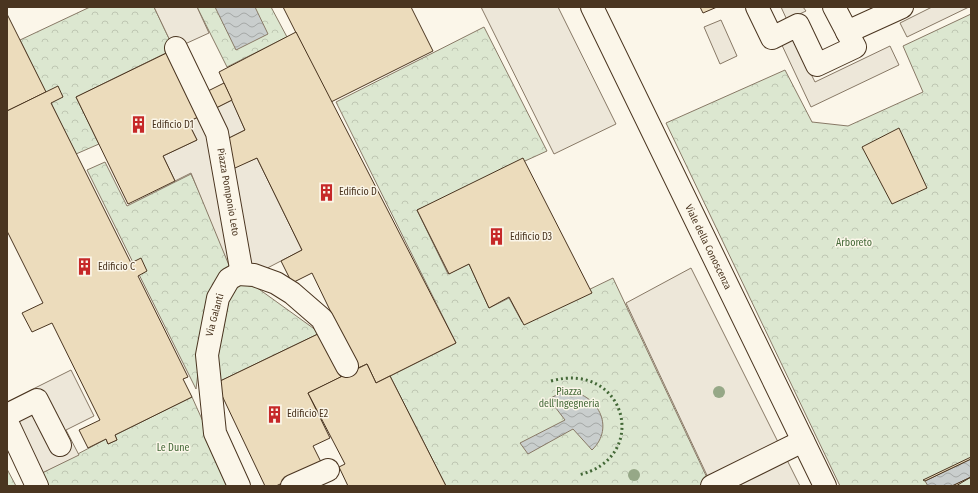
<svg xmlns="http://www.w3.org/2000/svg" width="978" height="493" viewBox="0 0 978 493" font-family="'Fira Sans Condensed',sans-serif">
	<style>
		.park { fill: url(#park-crowns); stroke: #887966 }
		.parking { fill: #ede7d9; stroke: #887966 }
		.water { fill: url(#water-waves); stroke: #887966 }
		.building { fill: #ecdcbc; stroke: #4a3520 }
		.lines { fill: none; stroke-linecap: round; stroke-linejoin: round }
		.minor-casing { stroke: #4a3520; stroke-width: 24 }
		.minor { stroke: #fbf6e9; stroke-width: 22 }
		.hedge { stroke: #436837; stroke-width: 3; stroke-dasharray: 2 3; stroke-linecap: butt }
		.tree { fill: #96a887 }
		.labels { text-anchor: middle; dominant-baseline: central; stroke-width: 3; stroke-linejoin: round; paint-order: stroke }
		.poi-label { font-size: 10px; fill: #4a3520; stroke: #fbf6e9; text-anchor: start }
		.street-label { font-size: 10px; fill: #4a3520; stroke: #fbf6e9 }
		.park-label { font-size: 10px; fill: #436837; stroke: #fbf6e9 }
	</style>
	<defs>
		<pattern id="park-crowns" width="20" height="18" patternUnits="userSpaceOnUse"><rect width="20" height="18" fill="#dce7d0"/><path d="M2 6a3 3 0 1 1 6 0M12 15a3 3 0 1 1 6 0" fill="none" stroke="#bec7b2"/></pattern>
		<pattern id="water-waves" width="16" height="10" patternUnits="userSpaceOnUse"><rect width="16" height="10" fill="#c9cecd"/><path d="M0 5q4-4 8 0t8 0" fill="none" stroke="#a5a8a6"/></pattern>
	</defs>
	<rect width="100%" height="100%" fill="#fbf6e9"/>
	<g class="park">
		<polygon points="90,7 154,7 174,49 76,97 99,144 76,154 20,40"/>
		<polygon points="197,7 271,7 287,37 227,67"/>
		<polygon points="971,14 971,486 840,486 666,123 785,70 812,122 848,126 923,92 903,46"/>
		<polygon points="484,27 547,151 417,210 448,274 469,264 489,308 509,298 522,322 613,278 710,484 705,486 446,486 390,376 456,343 336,102"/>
		<polygon points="105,162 127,206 191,174 231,262 200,356 196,389 87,170"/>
		<polygon points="239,284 256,287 320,333 216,383 215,371 230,294"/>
		<polygon points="192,397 232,486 48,486 42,473 106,439 108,444 117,440 115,435"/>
		<polygon points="7,469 16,486 7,486"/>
	</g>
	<g class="parking">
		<polygon points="154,7 197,7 209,33 174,49"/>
		<polygon points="481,7 558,7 616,124 554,154"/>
		<polygon points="781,7 803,7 806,11 787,20"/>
		<polygon points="932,7 969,7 907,37 900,23"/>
		<polygon points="721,20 737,56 720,64 704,27"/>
		<polygon points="792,36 815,82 890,46 899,65 811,107 780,41"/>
		<polygon points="232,100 245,130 223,141 235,167 257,158 302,250 254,275 233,275 191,173 175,181 163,156 197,140 188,122"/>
		<polygon points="691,268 800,486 712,486 626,303"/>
		<polygon points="71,370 94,416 66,430 79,455 42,473 7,402"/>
	</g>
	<g class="water">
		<polygon points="215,7 255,7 268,34 236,50"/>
		<path d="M567,391C597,393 616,427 592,450L573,429L528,454L520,443L565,420L549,399L560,393Z"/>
		<polygon points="971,459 971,477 952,486 928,486 925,481"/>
	</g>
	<g class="building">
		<polygon points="283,7 411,7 433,51 331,102"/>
		<polygon points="700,7 717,7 703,13"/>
		<polygon points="7,14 46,92 7,111"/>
		<polygon points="296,32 456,343 376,383 367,364 358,368 312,273 292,283 281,261 302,250 257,158 235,168 223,141 245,130 219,72"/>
		<polygon points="183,45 214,109 188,122 197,140 163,156 175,181 128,204 76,97"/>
		<polygon points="224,83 232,100 214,109 206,92"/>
		<polygon points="58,86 63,97 51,103 131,263 141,258 147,271 138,276 188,377 183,379 192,397 115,435 117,440 108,444 106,439 88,448 79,430 100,420 52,323 32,332 22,313 43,303 7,231 7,111"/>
		<polygon points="899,128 927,188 892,204 862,147"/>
		<polygon points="523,158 592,293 524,325 509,297 489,308 469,264 449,274 417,210"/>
		<polygon points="320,333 341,377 308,393 330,438 313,446 322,464 276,486 265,486 216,383"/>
		<polygon points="367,364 376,383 390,376 446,486 348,486 339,467 345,464 308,393"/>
		<polygon points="971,457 971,459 925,481 923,480"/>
		<polygon points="971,477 956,486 952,486"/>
	</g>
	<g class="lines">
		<defs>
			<g id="minor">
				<polyline points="592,7 825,486"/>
				<polyline points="757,7 772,38 798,25 817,65 855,47 834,7"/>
				<polyline points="847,32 902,7"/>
				<polyline points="176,48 217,133 242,274"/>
				<polyline points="7,415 37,400 60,445"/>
				<polyline points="7,422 37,486"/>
				<polyline points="239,486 215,433 207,355 218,298 229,279 238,274 254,275 276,283 292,293 322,319 347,366"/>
				<polyline points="292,486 328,470"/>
				<polyline points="712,486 803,441"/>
			</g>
		</defs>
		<use href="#minor" class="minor-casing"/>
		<use href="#minor" class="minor"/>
		<path class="hedge" d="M551,381C627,360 651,459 578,475"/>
	</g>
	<g class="tree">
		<circle cx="719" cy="392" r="6"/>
		<circle cx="634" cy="475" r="6"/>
	</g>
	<defs>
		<symbol id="building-bare" viewBox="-9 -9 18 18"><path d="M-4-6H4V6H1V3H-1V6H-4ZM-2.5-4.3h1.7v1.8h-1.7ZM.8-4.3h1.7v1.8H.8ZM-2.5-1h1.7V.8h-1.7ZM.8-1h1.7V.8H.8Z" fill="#c62828" stroke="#fbf6e9" stroke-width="2.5" paint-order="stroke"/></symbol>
	</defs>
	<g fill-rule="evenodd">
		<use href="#building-bare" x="126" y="112" width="25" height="25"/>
		<use href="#building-bare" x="314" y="180" width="25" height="25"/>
		<use href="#building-bare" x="484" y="224" width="25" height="25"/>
		<use href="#building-bare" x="72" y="254" width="25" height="25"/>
		<use href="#building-bare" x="262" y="402" width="25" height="25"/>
	</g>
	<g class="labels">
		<g class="poi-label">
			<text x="152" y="125">Edificio D1</text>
			<text x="339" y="192">Edificio D</text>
			<text x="510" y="237">Edificio D3</text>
			<text x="98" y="267">Edificio C</text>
			<text x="287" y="414">Edificio E2</text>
		</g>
		<g class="street-label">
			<text transform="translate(228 192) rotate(80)">Piazza Pomponio Leto</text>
			<text transform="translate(708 247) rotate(64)">Viale della Conoscenza</text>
			<text transform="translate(215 315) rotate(-75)">Via Galanti</text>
		</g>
		<g class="park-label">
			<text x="854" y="243">Arboreto</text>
			<text x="569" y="392">Piazza<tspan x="569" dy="12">dell'Ingegneria</tspan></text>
			<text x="173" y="448">Le Dune</text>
		</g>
	</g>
	<rect width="978" height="493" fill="none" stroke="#4a3520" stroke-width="16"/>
</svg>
